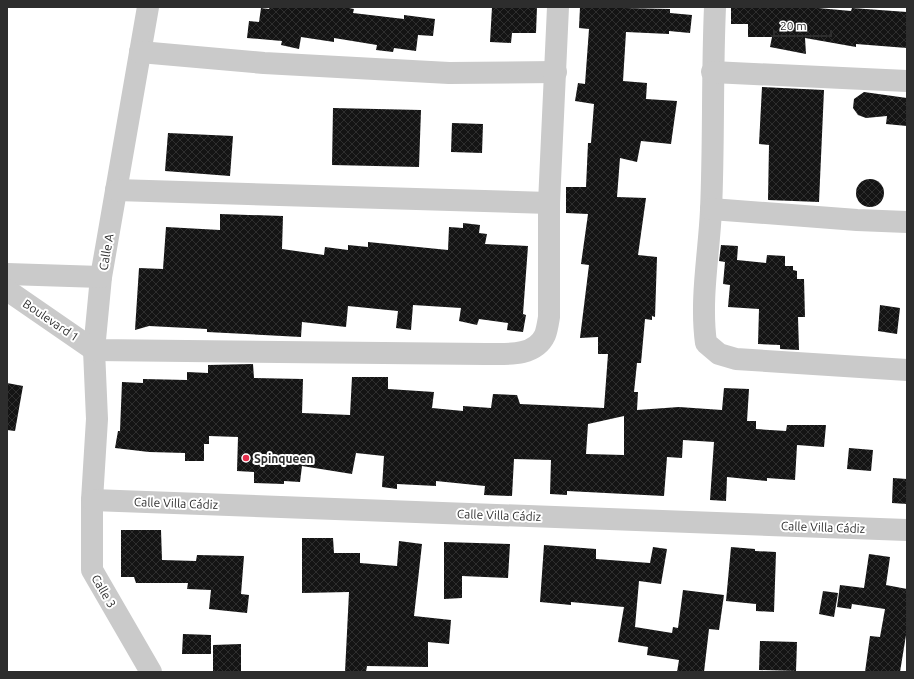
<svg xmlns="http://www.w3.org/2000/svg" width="914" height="679" viewBox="0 0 914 679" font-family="Ubuntu,sans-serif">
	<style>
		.building { fill: url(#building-cross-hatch); fill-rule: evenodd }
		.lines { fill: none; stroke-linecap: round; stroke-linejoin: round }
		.minor { stroke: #cacaca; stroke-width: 22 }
		.poi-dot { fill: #e52e4c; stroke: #fff; stroke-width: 1.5 }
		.labels { text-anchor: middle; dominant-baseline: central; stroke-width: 4; stroke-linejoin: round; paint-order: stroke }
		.street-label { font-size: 12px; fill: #2d2d2d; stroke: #fff }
		.poi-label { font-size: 12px; font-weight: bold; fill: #2d2d2d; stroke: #fff; text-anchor: start }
	</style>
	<defs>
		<pattern id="building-cross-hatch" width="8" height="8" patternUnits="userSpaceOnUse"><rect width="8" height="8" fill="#141414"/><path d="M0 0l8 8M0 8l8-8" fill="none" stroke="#2e2e2e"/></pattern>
	</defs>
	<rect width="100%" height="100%" fill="#fff"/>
	<g class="building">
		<polygon points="270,7 344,7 354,9 353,13 404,19 404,15 435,19 433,36 418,35 416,51 394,48 393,52 376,50 377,45 334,38 334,42 301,37 299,49 281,45 282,41 247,38 249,21 259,22 261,8 269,9"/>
		<polygon points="492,7 537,7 536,33 512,33 511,43 490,42"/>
		<path d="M580,7L670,9V13L692,15L690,33L669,31V34L626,32L623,81L647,83L646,99L677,101L671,144L641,141L637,162L620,158L617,197L646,198L638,255L657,257L655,317L652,316V320L645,319L641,363H637L634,392H638L637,410L679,407L722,410L724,388L749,389L747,421H756V429L786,431L787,425H826L824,447L797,445L795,480L767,478V481L727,477L726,501L710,500L714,442L683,440L682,458L667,457L664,496L567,491V495L550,494L551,460L514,459L512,496L484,495L485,486L436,481V486L397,484V489L382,487L384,456L356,453L352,474L302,466L300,482L284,481V484L254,483V472L237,471L238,437L209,436V444H204V461H185V453L149,452L115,448L118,431H120L122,382L143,383V379L187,380V372L208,373V365L253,364L254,378L303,379L302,413L350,415L352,377H388V389L434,392L432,408L463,411V406L491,408L493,394L517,395L520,404L604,408L608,354H598V337L580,338L589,265L581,264L588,214L566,213V187H586L588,143H591L594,104L575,101L578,83L585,84L589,29L579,28ZM624,416V455L586,454L588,424Z"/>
		<polygon points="731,7 807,7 851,11 852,8 907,12 907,48 856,44 856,47 805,38 806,54 770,47 772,37 748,37 748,24 731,24"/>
		<polygon points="762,87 824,90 819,202 768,200 769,145 759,144"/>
		<polygon points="864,92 907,98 907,126 886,124 887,116 866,118 858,115 853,108 854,99"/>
		<polygon points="333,108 421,110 419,167 332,165"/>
		<polygon points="452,123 483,124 482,153 451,152"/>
		<polygon points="168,133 233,136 230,176 165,171"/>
		<circle cx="870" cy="193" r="14"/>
		<polygon points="220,214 283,216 282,249 324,255 325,247 348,250 348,245 368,247 368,242 448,250 449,227 463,228 463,223 480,225 479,233 487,234 485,244 528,246 523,314 526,315 523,332 507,330 508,323 479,319 477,325 459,321 461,308 413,305 411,330 396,328 398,311 348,306 346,327 302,322 301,337 207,332 207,329 149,326 135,330 139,268 163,269 166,227 220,230"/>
		<polygon points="721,245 738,246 737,260 766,263 767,255 785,256 785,266 793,266 793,270 797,271 797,279 804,279 805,317 798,317 799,350 780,349 780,345 758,344 759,309 728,307 730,285 723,284 725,262 719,261"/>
		<polygon points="880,305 900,308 897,334 878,331"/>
		<polygon points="7,383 23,386 15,431 7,430"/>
		<polygon points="849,448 873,450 871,471 847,469"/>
		<polygon points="893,478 907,479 907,504 892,503"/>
		<polygon points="121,530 161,530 162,560 196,561 197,555 244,556 241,594 249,595 247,613 209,609 211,590 187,589 188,583 136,583 134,577 121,577"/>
		<polygon points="302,538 333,538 334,553 360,553 360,563 397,566 399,541 422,544 414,616 451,620 449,644 428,642 428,667 367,666 366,672 345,672 349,592 302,593"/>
		<polygon points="444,542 510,544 508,578 462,576 462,598 444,599"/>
		<polygon points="544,545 596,549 596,559 650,563 653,547 667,549 661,584 639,581 635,627 672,633 673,627 678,628 683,590 724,595 719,630 709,629 704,672 677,672 679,660 647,655 648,647 618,642 624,607 571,602 571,605 540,602"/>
		<polygon points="731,547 755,549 755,551 776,552 774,612 756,611 756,604 726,601"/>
		<polygon points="869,554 890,557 886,585 907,589 907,629 900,672 865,672 870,636 880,637 885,609 852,604 851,609 837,607 840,585 864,588"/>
		<polygon points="823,591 838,593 834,617 819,614"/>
		<polygon points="183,634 211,635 211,654 182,654"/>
		<polygon points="760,641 797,642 796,671 759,670"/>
		<polygon points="241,644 241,672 213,672 213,645"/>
	</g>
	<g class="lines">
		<g class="minor">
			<polyline points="148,7 101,277 94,350 97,419 92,500 92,570 151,672"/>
			<path d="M715,7C712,75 714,142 711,210C709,254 700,299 706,343L719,354L736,359L907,370"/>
			<polyline points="140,52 264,63 449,73 556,72"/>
			<polyline points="712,72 907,81"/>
			<polyline points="116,190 549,203"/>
			<polyline points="711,209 857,220 907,222"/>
			<polyline points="7,274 101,277"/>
			<path d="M7,290L94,350L486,354C506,354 535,357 545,335C547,330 548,323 549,317V203L558,7"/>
			<polyline points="92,500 907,530"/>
		</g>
	</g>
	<circle class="poi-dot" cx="246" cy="458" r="4"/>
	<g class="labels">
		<g class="street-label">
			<text transform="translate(106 252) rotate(-80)">Calle A</text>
			<text transform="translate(51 320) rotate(34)">Boulevard 1</text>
			<text transform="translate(176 503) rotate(2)">Calle Villa Cádiz</text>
			<text transform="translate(499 515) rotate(2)">Calle Villa Cádiz</text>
			<text transform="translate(823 527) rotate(2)">Calle Villa Cádiz</text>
			<text transform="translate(104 591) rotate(60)">Calle 3</text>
		</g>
		<g class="poi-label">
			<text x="254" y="458">Spinqueen</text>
		</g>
	</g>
	<rect width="914" height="679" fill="none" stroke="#2d2d2d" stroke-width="16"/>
	<path d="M774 30v6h57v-6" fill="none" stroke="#2d2d2d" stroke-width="2"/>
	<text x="780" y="30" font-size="12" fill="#2d2d2d" stroke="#ffffff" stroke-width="3" paint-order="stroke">20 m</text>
</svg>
